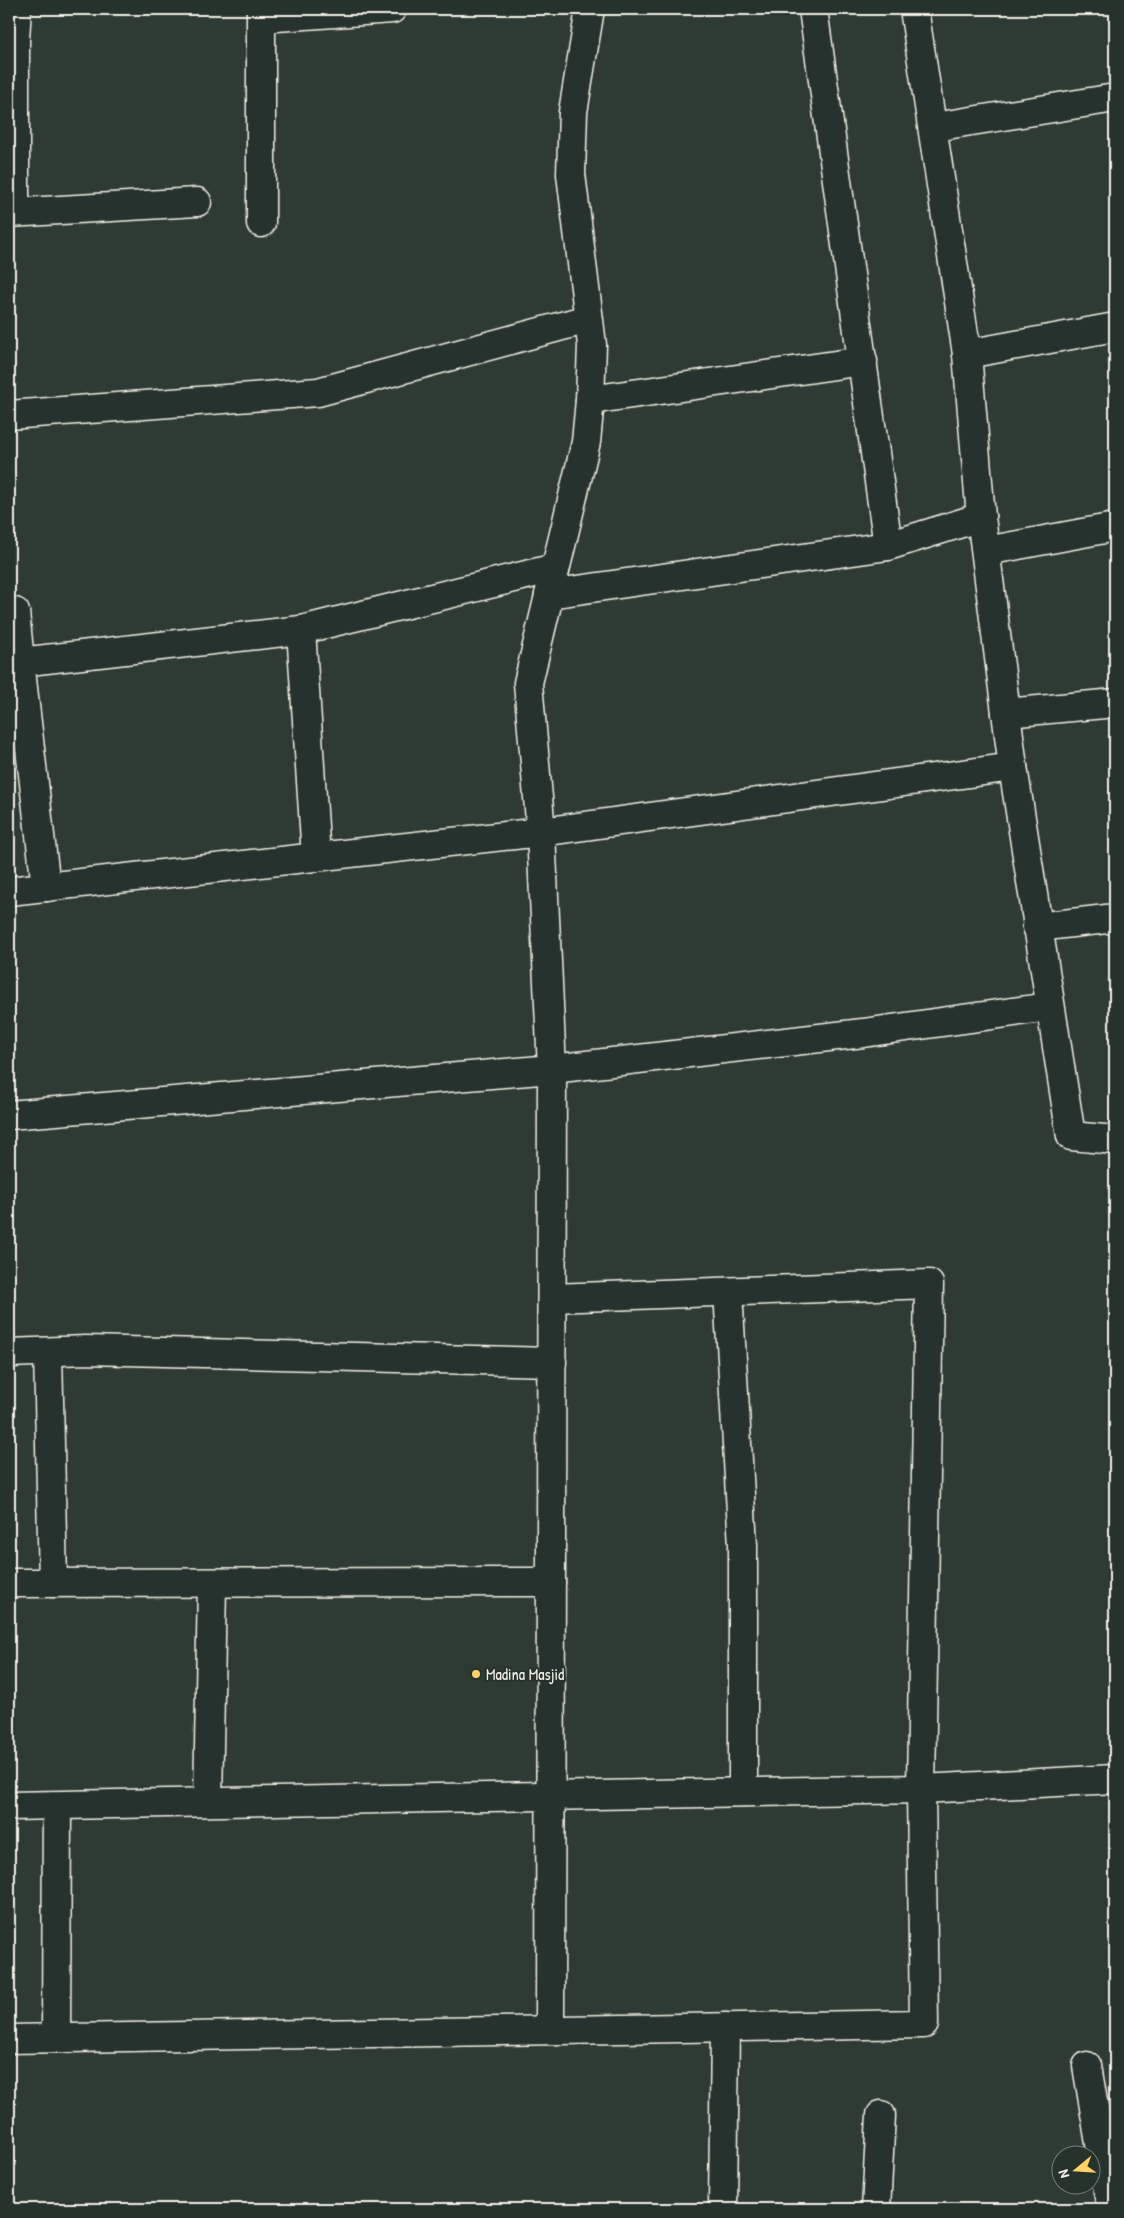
<svg xmlns="http://www.w3.org/2000/svg" width="1124" height="2218" viewBox="0 0 1124 2218" font-family="'Patrick Hand',sans-serif">
	<style>
		.lines { fill: none; stroke-linecap: round; stroke-linejoin: round }
		.minor-casing { stroke: #f4f1e8; stroke-width: 31 }
		.minor { stroke: #26332d; stroke-width: 28 }
		.poi-dot { fill: #ffd166; stroke: #26332d; stroke-width: 2 }
		.labels { text-anchor: middle; dominant-baseline: central; stroke-width: 4; stroke-linejoin: round; paint-order: stroke }
		.poi-label { font-size: 16px; fill: #f4f1e8; stroke: #26332d; text-anchor: start }
	</style>
	<rect width="100%" height="100%" fill="#2e3b34"/>
	<filter id="ink" filterUnits="userSpaceOnUse"><feTurbulence type="fractalNoise" baseFrequency=".02" numOctaves="2"/><feDisplacementMap in="SourceGraphic" scale="10" xChannelSelector="R" yChannelSelector="G"/><feConvolveMatrix kernelMatrix="1 2 1 2 8 2 1 2 1" color-interpolation-filters="sRGB"/></filter>
	<g filter="url(#ink)">
		<g class="lines">
			<defs>
				<g id="minor">
					<polyline points="813,9 888,546"/>
					<polyline points="914,9 967,354 981,517 1013,767 1071,1136 1115,1140"/>
					<polyline points="262,18 392,9"/>
					<polyline points="934,127 1115,98"/>
					<polyline points="15,212 15,38 17,9"/>
					<polyline points="9,213 197,202"/>
					<polyline points="261,223 261,9"/>
					<polyline points="967,354 1115,327"/>
					<polyline points="590,400 863,361"/>
					<polyline points="9,415 318,392 588,319"/>
					<polyline points="986,551 1115,527"/>
					<polyline points="549,594 888,546 981,517"/>
					<polyline points="9,613 15,612 20,662 301,630 555,568"/>
					<polyline points="301,630 316,857"/>
					<polyline points="20,662 46,887"/>
					<polyline points="1006,713 1115,703"/>
					<polyline points="9,891 541,832 1013,767"/>
					<polyline points="1037,927 1115,918"/>
					<polyline points="9,1115 552,1069 863,1033 1049,1007"/>
					<polyline points="728,1292 743,1545 743,1792"/>
					<polyline points="48,1352 53,1583"/>
					<polyline points="9,1353 86,1350 552,1362"/>
					<polyline points="9,1583 551,1582"/>
					<polyline points="208,1802 212,1584"/>
					<polyline points="9,1806 921,1789 1115,1779"/>
					<polyline points="550,2030 552,1069 541,832 528,683 586,442 590,400 592,345 571,174 573,112 590,9"/>
					<polyline points="56,2038 57,1806"/>
					<polyline points="9,2039 924,2024 921,1789 929,1284 552,1298"/>
					<polyline points="1087,2066 1111,2209"/>
					<polyline points="723,2209 725,2027"/>
					<polyline points="876,2209 881,2115"/>
				</g>
			</defs>
			<use href="#minor" class="minor-casing"/>
			<use href="#minor" class="minor"/>
		</g>
	</g>
	<circle class="poi-dot" cx="476" cy="1674" r="5"/>
	<g class="labels">
		<g class="poi-label">
			<text x="486" y="1674">Madina Masjid</text>
		</g>
	</g>
	<rect width="1124" height="2218" fill="none" stroke="#26332d" stroke-width="30"/>
	<rect x="15" y="15" width="1094" height="2188" fill="none" stroke="#f4f1e8" stroke-width="2" filter="url(#ink)"/>
	<g transform="translate(1076 2170) rotate(252)"><circle r="24" fill="#26332d" stroke="#787f78"/>
	<path d="M0-4L9 19L0 12L-9 19Z" fill="#ffd166"/>
	<text y="-8" font-size="14" font-weight="bold" text-anchor="middle" fill="#f4f1e8">N</text>
	</g>
</svg>
